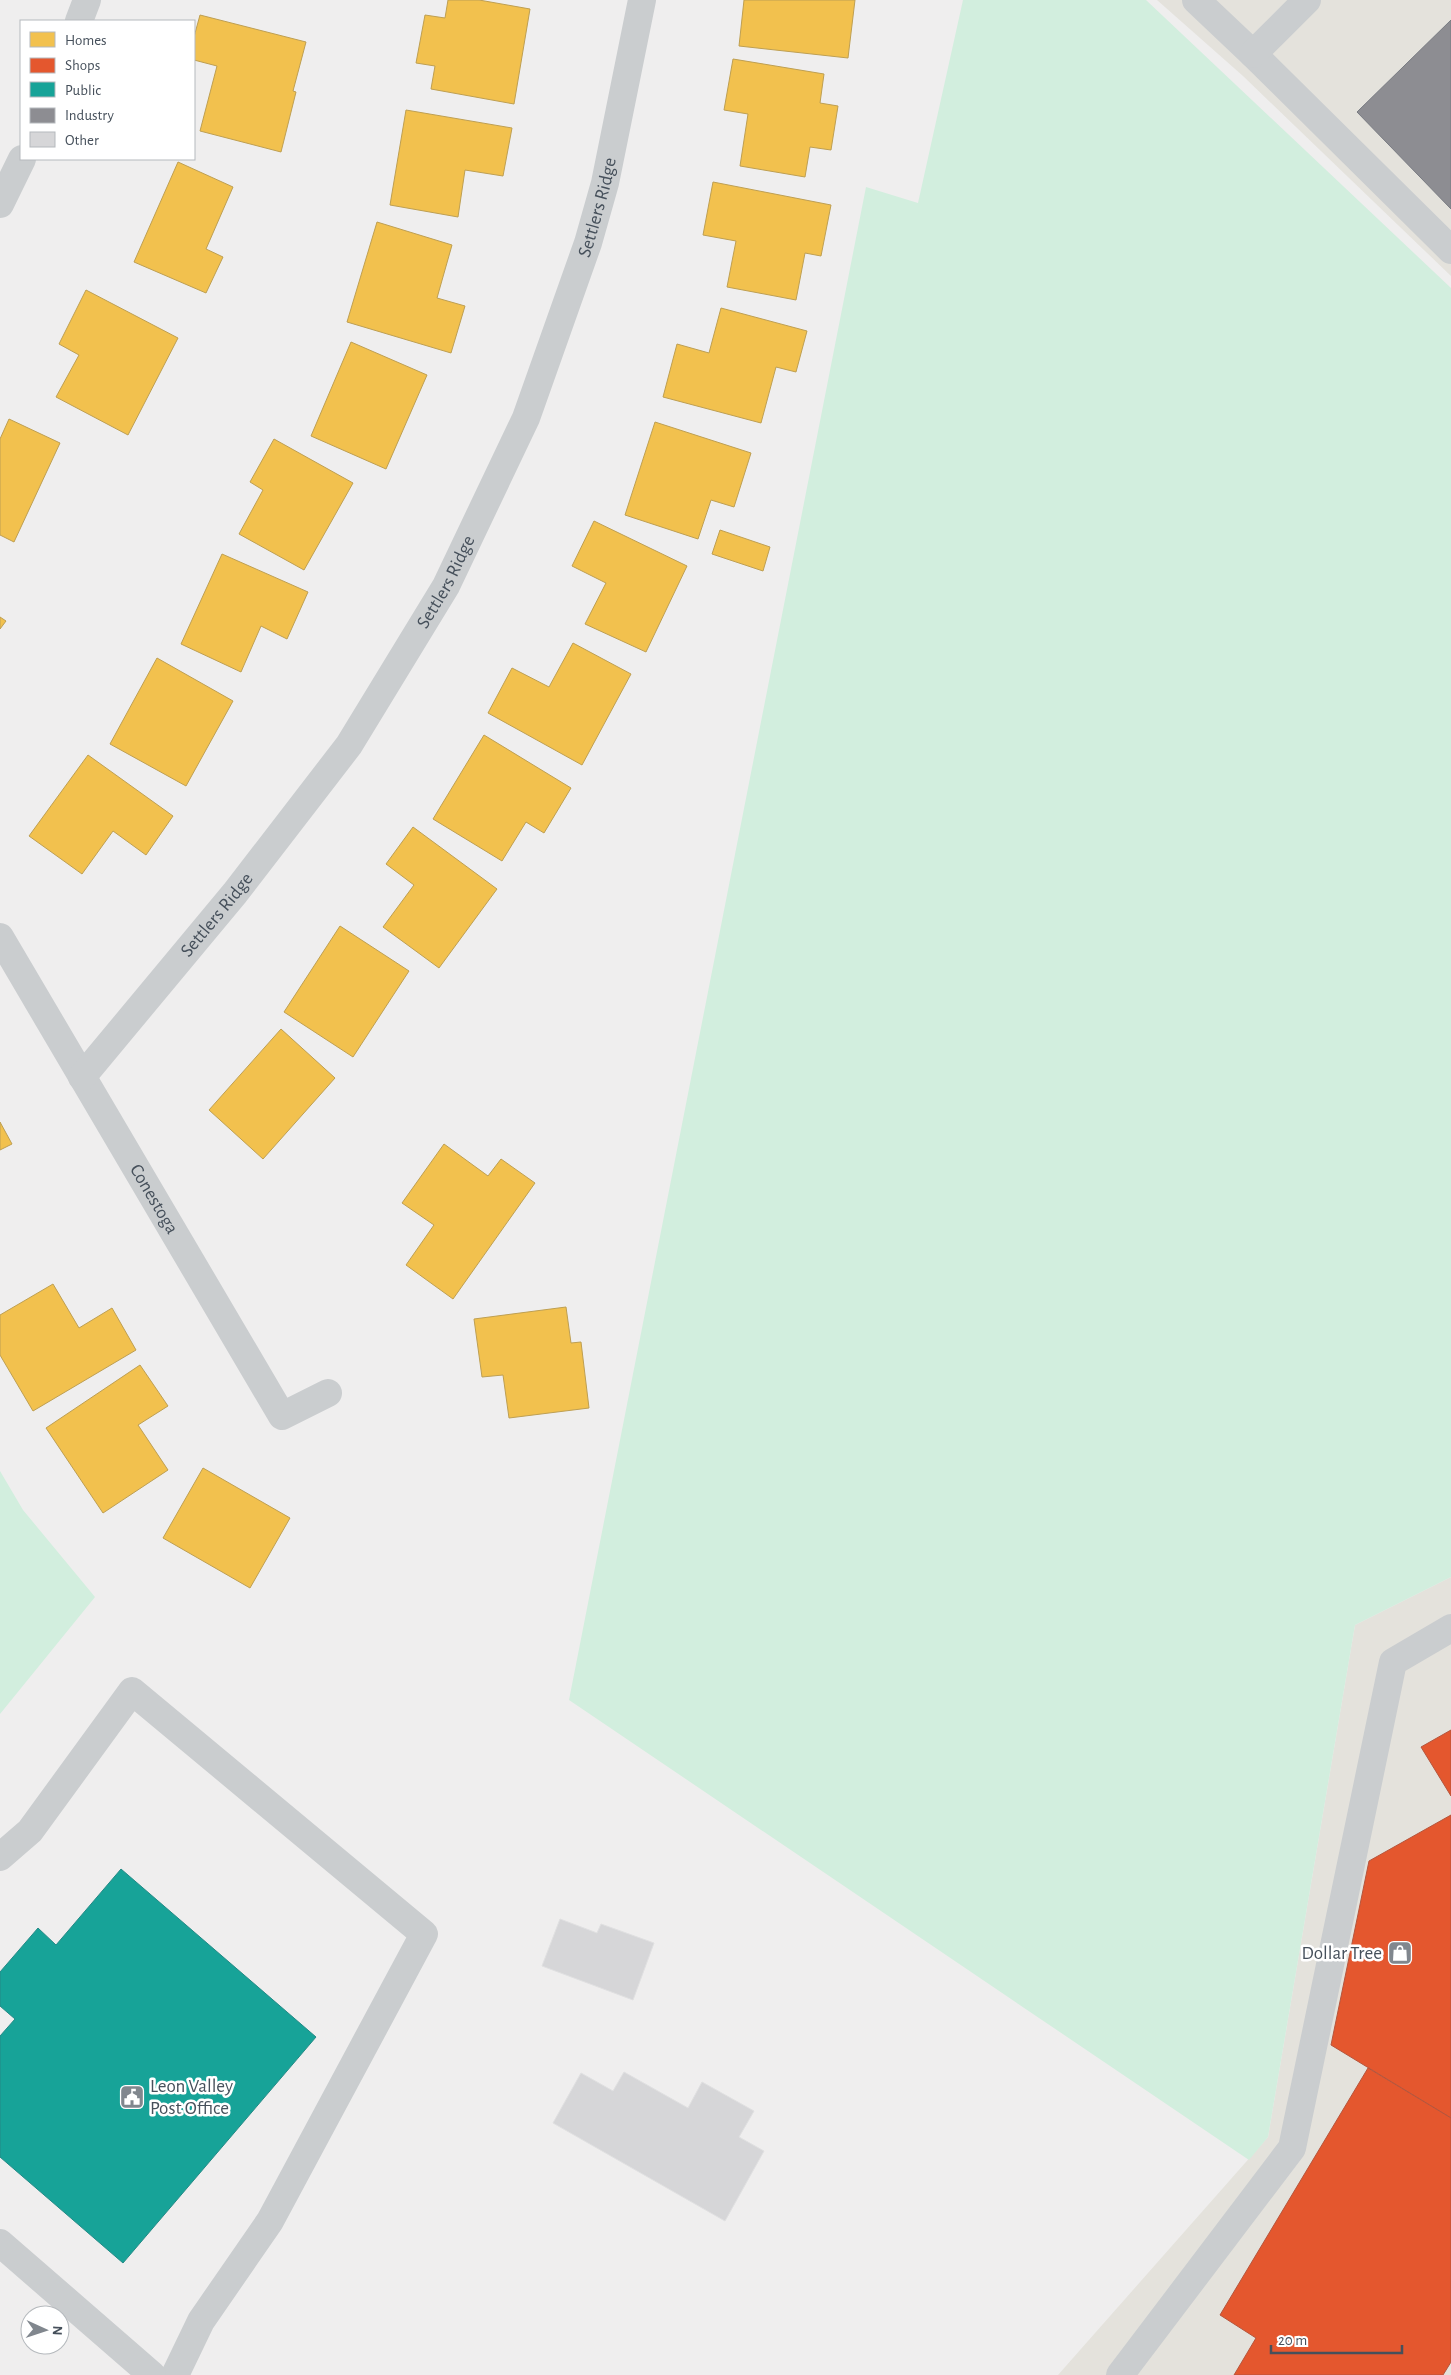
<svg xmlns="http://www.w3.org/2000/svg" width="1451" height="2375" viewBox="0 0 1451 2375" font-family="'Alegreya Sans',sans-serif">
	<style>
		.commercial { fill: #e4e2dc }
		.green { fill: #d2eede }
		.homes { fill: #f2c14e; stroke: #be9f52 }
		.shops { fill: #e4572e; stroke: #b5553c }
		.public { fill: #17a398; stroke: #258a86 }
		.industry { fill: #8d8d92; stroke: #787b82 }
		.building { fill: #d6d6d8; stroke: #e0e0e1 }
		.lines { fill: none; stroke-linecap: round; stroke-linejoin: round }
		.minor { stroke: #cacdcf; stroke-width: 28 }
		.labels { text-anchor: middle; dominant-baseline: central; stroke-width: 5; stroke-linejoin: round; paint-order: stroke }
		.street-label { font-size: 19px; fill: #46505b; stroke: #fff }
		.poi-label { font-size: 19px; fill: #46505b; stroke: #fff; text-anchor: end }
	</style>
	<rect width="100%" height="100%" fill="#efeeee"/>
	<g class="commercial">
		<polygon points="1157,0 1451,0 1451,276 1243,76"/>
		<polygon points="1451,1577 1451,2375 1058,2375 1268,2137 1355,1625"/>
	</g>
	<g class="green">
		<polygon points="963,0 1146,0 1451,288 1451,1577 1355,1625 1268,2137 1249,2160 569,1700 866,187 918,203"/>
		<polygon points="0,1471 23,1510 95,1597 0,1714"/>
	</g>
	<g class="homes">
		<polygon points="448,0 479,0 530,9 514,104 431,89 435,66 416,63 425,15 445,18"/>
		<polygon points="744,0 855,0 848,58 739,46"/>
		<polygon points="200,15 306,42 293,91 296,92 281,152 200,131 217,66 194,60 194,37"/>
		<polygon points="733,59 824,74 820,103 838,106 831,150 810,147 805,177 740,166 748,114 724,110"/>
		<polygon points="406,110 512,128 503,176 465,170 458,217 390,205"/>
		<polygon points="178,162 233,187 206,249 223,257 206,293 134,262"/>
		<polygon points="713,182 831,205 821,256 805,253 796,300 727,287 736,241 703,235"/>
		<polygon points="377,222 452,245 437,298 465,306 451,353 347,322"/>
		<polygon points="86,290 178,338 128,435 56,397 79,355 59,344"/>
		<polygon points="721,308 807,331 796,372 776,367 761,423 663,397 677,344 709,353"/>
		<polygon points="351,342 427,375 386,469 311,436"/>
		<polygon points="9,419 60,443 14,542 0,535 0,439"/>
		<polygon points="655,422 751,453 734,507 711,500 698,539 625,515"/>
		<polygon points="274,439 353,483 304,570 239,534 263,490 250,482"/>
		<polygon points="594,521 687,566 646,652 585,624 606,583 572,566"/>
		<polygon points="720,530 770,547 763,571 712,554"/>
		<polygon points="222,554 308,592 287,639 261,626 241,672 181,644"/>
		<polygon points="0,617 6,621 0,629"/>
		<polygon points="573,643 631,674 582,765 488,713 512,668 549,687"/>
		<polygon points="157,658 233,701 186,786 110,744"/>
		<polygon points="484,735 571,788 544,833 526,822 502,861 433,819"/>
		<polygon points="88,755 173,816 146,855 113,831 82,874 29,836"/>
		<polygon points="413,827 497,889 439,968 383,927 414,885 386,864"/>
		<polygon points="340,926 409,971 353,1057 284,1012"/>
		<polygon points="281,1029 335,1078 263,1159 209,1110"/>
		<polygon points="0,1122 12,1144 0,1150"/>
		<polygon points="444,1144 488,1176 501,1159 535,1183 453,1299 406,1265 434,1225 402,1203"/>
		<polygon points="53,1284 79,1328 112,1308 136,1350 33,1411 0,1355 0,1315"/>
		<polygon points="566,1307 571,1343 581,1342 589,1408 509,1418 503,1375 482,1377 474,1319"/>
		<polygon points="140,1365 168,1406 138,1425 168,1470 103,1513 46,1428"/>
		<polygon points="203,1468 290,1518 250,1588 163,1538"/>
	</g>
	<g class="shops">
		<polygon points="1451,1730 1451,1796 1421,1747"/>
		<polygon points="1451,1815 1451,2118 1331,2045 1369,1861"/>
		<polygon points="1368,2068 1451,2118 1451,2362 1443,2375 1234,2375 1256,2338 1220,2315"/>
	</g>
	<polygon class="public" points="121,1869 316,2037 123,2263 0,2157 0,2036 15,2019 0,2006 0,1972 38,1928 56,1945"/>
	<polygon class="industry" points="1451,20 1451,209 1357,112"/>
	<g class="building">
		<polygon points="560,1919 597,1933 601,1924 654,1943 633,2000 542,1966"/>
		<polygon points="624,2072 688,2108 702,2082 754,2111 739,2137 764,2151 725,2221 553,2123 581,2073 613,2091"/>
	</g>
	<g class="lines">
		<g class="minor">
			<polyline points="1196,0 1253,54 1451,250"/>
			<polyline points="79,21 87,0"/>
			<polyline points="1253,54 1307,0"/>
			<polyline points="0,204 22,159"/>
			<path id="s1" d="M0,937L282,1416L328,1393"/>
			<path id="s2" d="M82,1077L235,893L349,745L446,586L526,418L588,243L605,183L642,0"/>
			<polyline points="0,1857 30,1831 132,1691 424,1934 270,2221 201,2321 175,2375"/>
			<polyline points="0,2243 152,2375"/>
			<polyline points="1120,2375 1292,2148 1393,1662 1451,1628"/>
		</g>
	</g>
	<defs>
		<symbol id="shop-square" viewBox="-11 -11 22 22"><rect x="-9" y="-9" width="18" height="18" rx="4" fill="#81878e" stroke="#fff"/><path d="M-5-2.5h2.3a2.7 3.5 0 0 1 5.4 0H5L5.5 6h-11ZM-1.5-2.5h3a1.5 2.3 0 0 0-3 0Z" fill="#fff"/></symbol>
		<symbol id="civic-square" viewBox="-11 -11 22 22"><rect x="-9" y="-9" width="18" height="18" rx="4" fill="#81878e" stroke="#fff"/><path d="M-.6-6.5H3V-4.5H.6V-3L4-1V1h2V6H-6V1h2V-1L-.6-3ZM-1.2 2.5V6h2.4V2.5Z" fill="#fff"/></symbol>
	</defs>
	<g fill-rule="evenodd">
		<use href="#shop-square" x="1386" y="1939" width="28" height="28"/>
		<use href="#civic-square" x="118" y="2083" width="28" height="28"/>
	</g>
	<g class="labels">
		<g class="street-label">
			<text stroke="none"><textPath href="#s2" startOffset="1021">Settlers Ridge</textPath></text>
			<text stroke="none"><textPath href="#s2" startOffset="616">Settlers Ridge</textPath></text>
			<text stroke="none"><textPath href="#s2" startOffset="211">Settlers Ridge</textPath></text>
			<text stroke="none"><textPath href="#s1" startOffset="304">Conestoga</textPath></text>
		</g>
		<g class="poi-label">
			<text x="1382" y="1953">Dollar Tree</text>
			<text x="150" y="2086" text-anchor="start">Leon Valley<tspan x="150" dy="22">Post Office</tspan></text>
		</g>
	</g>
	<rect x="20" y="20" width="175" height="140" fill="#ffffff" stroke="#b5b9bd"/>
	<rect x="30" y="32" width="25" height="15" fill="#f2c14e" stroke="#b5b9bd"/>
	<text x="65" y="45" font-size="15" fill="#46505b">Homes</text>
	<rect x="30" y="58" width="25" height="15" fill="#e4572e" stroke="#b5b9bd"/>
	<text x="65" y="70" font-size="15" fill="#46505b">Shops</text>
	<rect x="30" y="82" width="25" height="15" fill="#17a398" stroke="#b5b9bd"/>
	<text x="65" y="95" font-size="15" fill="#46505b">Public</text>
	<rect x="30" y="108" width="25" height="15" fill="#8d8d92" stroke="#b5b9bd"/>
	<text x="65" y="120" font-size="15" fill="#46505b">Industry</text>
	<rect x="30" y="132" width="25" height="15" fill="#d6d6d8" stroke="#b5b9bd"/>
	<text x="65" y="145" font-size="15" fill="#46505b">Other</text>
	<g transform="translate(45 2330) rotate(93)"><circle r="24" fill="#ffffff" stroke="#b5b9bd"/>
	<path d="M0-4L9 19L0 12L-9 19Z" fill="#81878e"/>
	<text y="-8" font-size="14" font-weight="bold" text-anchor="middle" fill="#46505b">N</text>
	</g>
	<path d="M1271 2345v8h131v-8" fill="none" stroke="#46505b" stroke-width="2.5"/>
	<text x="1278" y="2345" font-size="15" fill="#46505b" stroke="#ffffff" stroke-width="4" paint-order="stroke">20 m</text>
</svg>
